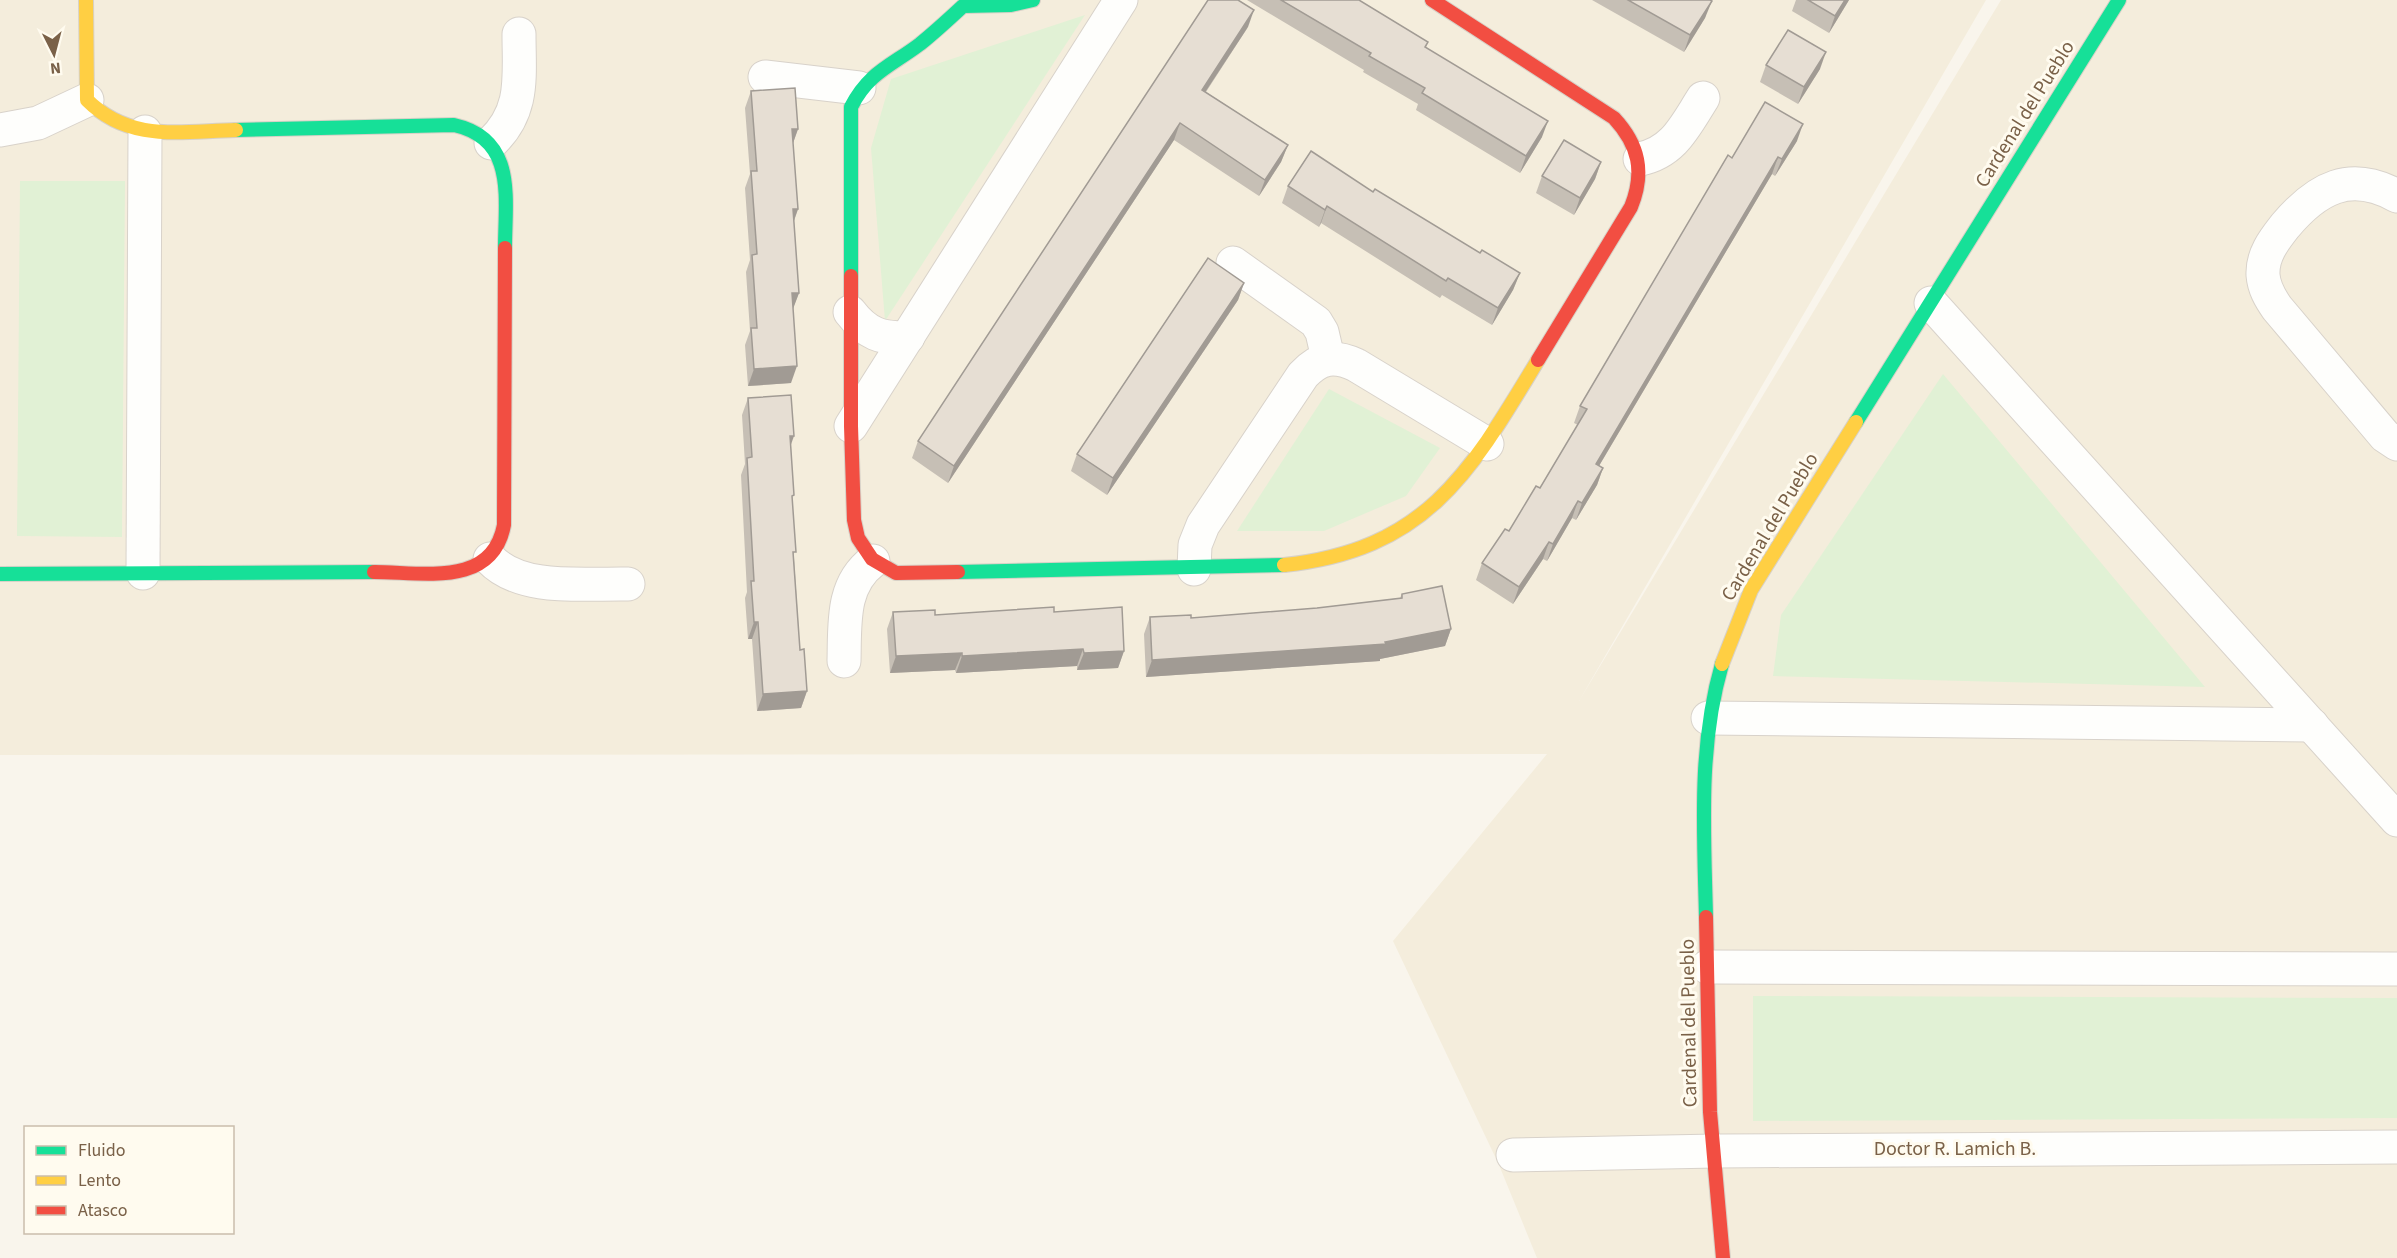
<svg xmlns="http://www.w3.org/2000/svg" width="2397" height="1258" viewBox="0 0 2397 1258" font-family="'Source Sans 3',sans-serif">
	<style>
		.residential { fill: #f4eddc }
		.green { fill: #e1f1d5 }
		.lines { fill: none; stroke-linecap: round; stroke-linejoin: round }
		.street-casing { stroke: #d8d2ca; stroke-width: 35 }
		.fast-casing { stroke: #d7d1c7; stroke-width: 16 }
		.slow-casing { stroke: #d7d1c7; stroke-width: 16 }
		.jam-casing { stroke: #d7d1c7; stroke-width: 16 }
		.street { stroke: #fefefc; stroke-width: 33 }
		.fast { stroke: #16e098; stroke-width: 14 }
		.slow { stroke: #ffcf43; stroke-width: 14 }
		.jam { stroke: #f24e42; stroke-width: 14 }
		.wall { fill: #c6bfb5 }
		.shaded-wall { fill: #a19b94 }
		.building { fill: #e6ded3; stroke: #a19b94; stroke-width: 1.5 }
		.labels { text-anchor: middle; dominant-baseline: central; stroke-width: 6; stroke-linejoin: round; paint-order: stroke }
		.street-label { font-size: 20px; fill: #7a6148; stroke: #fffbef }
	</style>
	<rect width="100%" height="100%" fill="#f9f5ec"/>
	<polygon class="residential" points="0,0 1986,0 1579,701 2001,0 2397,0 2397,1258 1537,1258 1499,1165 1393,941 1547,754 0,755"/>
	<g class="green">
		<polygon points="1085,15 885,321 871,148 891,79"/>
		<polygon points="20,181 125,181 122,537 17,536"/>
		<polygon points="1943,374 2205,687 1773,676 1781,615"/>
		<polygon points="1329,389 1440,448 1406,496 1324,531 1237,531"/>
		<polygon points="1753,996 2397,998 2397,1118 1753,1121"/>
	</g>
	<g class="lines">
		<defs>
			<g id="street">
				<polyline points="765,77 859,88"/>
				<polyline points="0,130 38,123 87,100"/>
				<path d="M491,143C525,111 519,77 519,34"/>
				<path d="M1640,159C1674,152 1685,126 1703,98"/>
				<path d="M2397,196C2350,170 2317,188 2285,226C2274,240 2262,255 2263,275C2264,288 2270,298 2277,308L2385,436L2397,444"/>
				<polyline points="1233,263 1316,322 1322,332 1328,358"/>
				<polyline points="1931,303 2397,820"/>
				<path d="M850,312C866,333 882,340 908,337"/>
				<polyline points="851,426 1121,0"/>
				<path d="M490,559C521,592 585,583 628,584"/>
				<path d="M1194,569L1195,545L1203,525L1303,375C1320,357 1334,355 1356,365L1487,444"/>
				<polyline points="143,573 145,132"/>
				<path d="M844,661C845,624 841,585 873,561"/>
				<polyline points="1708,718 2312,725"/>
				<polyline points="1707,967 2397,969"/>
				<polyline points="1513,1155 1716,1151 2397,1147"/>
			</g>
			<g id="fast">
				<path d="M236,130L454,125C517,139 505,198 505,248"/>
				<path d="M851,276V107C869,72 891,66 920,44C935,32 949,19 963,6L1011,5L1033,0"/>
				<polyline points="1856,422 2119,0"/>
				<polyline points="958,572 1284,565"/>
				<polyline points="0,574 374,572"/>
				<path d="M1706,917C1704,831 1698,747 1722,664"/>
			</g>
			<g id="slow">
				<path d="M86,0L87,100C130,143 181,131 236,130"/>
				<path d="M1284,565C1426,550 1470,473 1538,360"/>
				<polyline points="1722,664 1751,590 1856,422"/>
			</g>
			<g id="jam">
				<path d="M1432,0L1614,118C1639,145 1645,172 1631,207L1538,360"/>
				<polyline points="851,276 851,426 854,520 858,538 872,559 896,573 958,572"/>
				<path d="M374,572C423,572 492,588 504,525L505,248"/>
				<polyline points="1706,917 1710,1112 1723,1258"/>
			</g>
		</defs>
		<use href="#street" class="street-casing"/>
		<use href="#fast" class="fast-casing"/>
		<use href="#slow" class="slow-casing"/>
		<use href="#jam" class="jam-casing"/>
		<use href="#street" class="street"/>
		<use href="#fast" class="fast"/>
		<use href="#slow" class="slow"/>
		<use href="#jam" class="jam"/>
	</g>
	<g class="wall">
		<polygon points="1247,0 1359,0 1428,42 1426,47 1542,137 1520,173 1416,110 1418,104 1363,72 1364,70"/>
		<polygon points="1592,0 1710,0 1705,18 1684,52"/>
		<polygon points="1796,0 1849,0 1829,33 1792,11"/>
		<polygon points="1248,27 1206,92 1288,145 1281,162 1259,196 1174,140 948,483 912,458 918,441"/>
		<polygon points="1766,65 1820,69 1798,104 1760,82"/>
		<polygon points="751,91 798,129 793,143 798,209 794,221 799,293 793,308 791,383 748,386 745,345 750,331 746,272 750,260 745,188 750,174 745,108"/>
		<polygon points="1797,141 1775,176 1772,174 1599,466 1603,468 1597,485 1576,520 1572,518 1547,561 1543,559 1513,604 1476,580 1482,563 1509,531 1540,488 1578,425 1574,423 1580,406 1732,158"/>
		<polygon points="1601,162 1595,179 1574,215 1536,193 1542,176"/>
		<polygon points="1288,186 1373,192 1480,253 1520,273 1513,290 1492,325 1442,295 1440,298 1321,223 1319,227 1282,203"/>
		<polygon points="1244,283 1238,300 1107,495 1071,471 1077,454"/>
		<polygon points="748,398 791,445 794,558 800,650 807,691 801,708 757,711 752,639 748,639 745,598 747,592 741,475 745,464 742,415"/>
		<polygon points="1402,594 1451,629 1445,646 1380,659 1380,661 1146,677 1144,634 1150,617 1191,618 1317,608 1400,598"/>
		<polygon points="893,612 935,615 1054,612 1124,651 1118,668 1077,670 1077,666 956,673 955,670 890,673 887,629"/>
	</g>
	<g class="shaded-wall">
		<polygon points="1845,0 1849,0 1829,33 1835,16"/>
		<polygon points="1712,1 1705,18 1684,52 1690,35"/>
		<polygon points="1254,10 1248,27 1196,106 1202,90"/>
		<polygon points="1826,52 1820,69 1798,104 1804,87"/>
		<polygon points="1548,121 1542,137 1520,173 1526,156"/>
		<polygon points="1180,123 1174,140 948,483 954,466"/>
		<polygon points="1803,124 1797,141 1775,176 1782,159"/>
		<polygon points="792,129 798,129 792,146"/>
		<polygon points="1288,145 1281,162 1259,196 1265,180"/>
		<polygon points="1778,157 1772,174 1590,481 1596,464"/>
		<polygon points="1601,162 1595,179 1574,215 1580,198"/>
		<polygon points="1327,206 1321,223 1319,227 1325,210"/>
		<polygon points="793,209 798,209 792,226"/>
		<polygon points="1520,273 1513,290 1492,325 1498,308"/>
		<polygon points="1244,283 1238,300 1107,495 1113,478"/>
		<polygon points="792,293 799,293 793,309"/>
		<polygon points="797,366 791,383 748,386 754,369"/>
		<polygon points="790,436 794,436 788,453"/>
		<polygon points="1603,468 1597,485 1576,520 1582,503"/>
		<polygon points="1578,501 1572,518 1547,561 1553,544"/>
		<polygon points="1549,542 1543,559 1513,604 1519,587"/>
		<polygon points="754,622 758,622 752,639 748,639"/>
		<polygon points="1451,629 1445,646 1380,659 1380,661 1146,677 1152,660 1385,642"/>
		<polygon points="1083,649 1077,666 956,673 962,656"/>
		<polygon points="1124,651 1118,668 1077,670 1084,653"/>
		<polygon points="962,653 955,670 890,673 896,656"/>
		<polygon points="807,691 801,708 757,711 763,694"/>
	</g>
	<g class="building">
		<polygon points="1208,0 1238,0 1254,10 1202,90 1288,145 1265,180 1180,123 954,466 918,441"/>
		<polygon points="1281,0 1359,0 1428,42 1425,47 1548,121 1526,156 1422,93 1425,88 1369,56 1371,53"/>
		<polygon points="1628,0 1710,0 1712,1 1690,35"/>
		<polygon points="1808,0 1845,0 1835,16"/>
		<polygon points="1788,30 1826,52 1804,87 1766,65"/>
		<polygon points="795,88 798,129 792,129 798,209 793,209 799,293 792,293 797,366 754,369 751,328 757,328 752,255 757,254 751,171 757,171 751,91"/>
		<polygon points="1765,102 1803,124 1782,159 1778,157 1596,464 1603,468 1582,503 1578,501 1553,544 1549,542 1519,587 1482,563 1505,529 1509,531 1536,486 1540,488 1587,409 1580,406 1728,155 1732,158"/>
		<polygon points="1564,140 1601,162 1580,198 1542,176"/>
		<polygon points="1311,151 1373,192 1375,189 1480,253 1482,250 1520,273 1498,308 1448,278 1446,281 1327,206 1325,210 1288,186"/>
		<polygon points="1208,258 1244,283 1113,478 1077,454"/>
		<polygon points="791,395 794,436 790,436 794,495 792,496 796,552 793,552 800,650 804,649 807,691 763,694 758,622 754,622 751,581 754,581 747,458 752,457 748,398"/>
		<polygon points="1442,586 1451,629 1385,642 1386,644 1152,660 1150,617 1191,615 1191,618 1317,608 1402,598 1402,594"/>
		<polygon points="1054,607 1054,612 1122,607 1124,651 1084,653 1083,649 962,656 962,653 896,656 893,612 935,610 935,615"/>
	</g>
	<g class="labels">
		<g class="street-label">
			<text transform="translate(2025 114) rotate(-58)">Cardenal del Pueblo</text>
			<text transform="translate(1770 527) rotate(-59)">Cardenal del Pueblo</text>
			<text transform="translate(1689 1023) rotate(-91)">Cardenal del Pueblo</text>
			<text x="1955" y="1149">Doctor R. Lamich B.</text>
		</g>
	</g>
	<rect x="24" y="1126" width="210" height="108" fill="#fffbef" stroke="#cabdac" stroke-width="1.5"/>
	<rect x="36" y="1146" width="30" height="9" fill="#16e098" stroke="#cabdac" stroke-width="1.5"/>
	<text x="78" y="1156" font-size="18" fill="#7a6148">Fluido</text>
	<rect x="36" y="1176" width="30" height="9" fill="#ffcf43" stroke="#cabdac" stroke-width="1.5"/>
	<text x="78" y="1186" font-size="18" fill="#7a6148">Lento</text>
	<rect x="36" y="1206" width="30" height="9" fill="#f24e42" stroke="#cabdac" stroke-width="1.5"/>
	<text x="78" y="1216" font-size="18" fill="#7a6148">Atasco</text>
	<g transform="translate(54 54) rotate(174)" stroke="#fffbef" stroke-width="4.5" paint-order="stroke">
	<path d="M0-4.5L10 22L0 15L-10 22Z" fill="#7a6148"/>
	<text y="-9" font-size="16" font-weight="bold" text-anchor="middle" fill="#7a6148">N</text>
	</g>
</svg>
